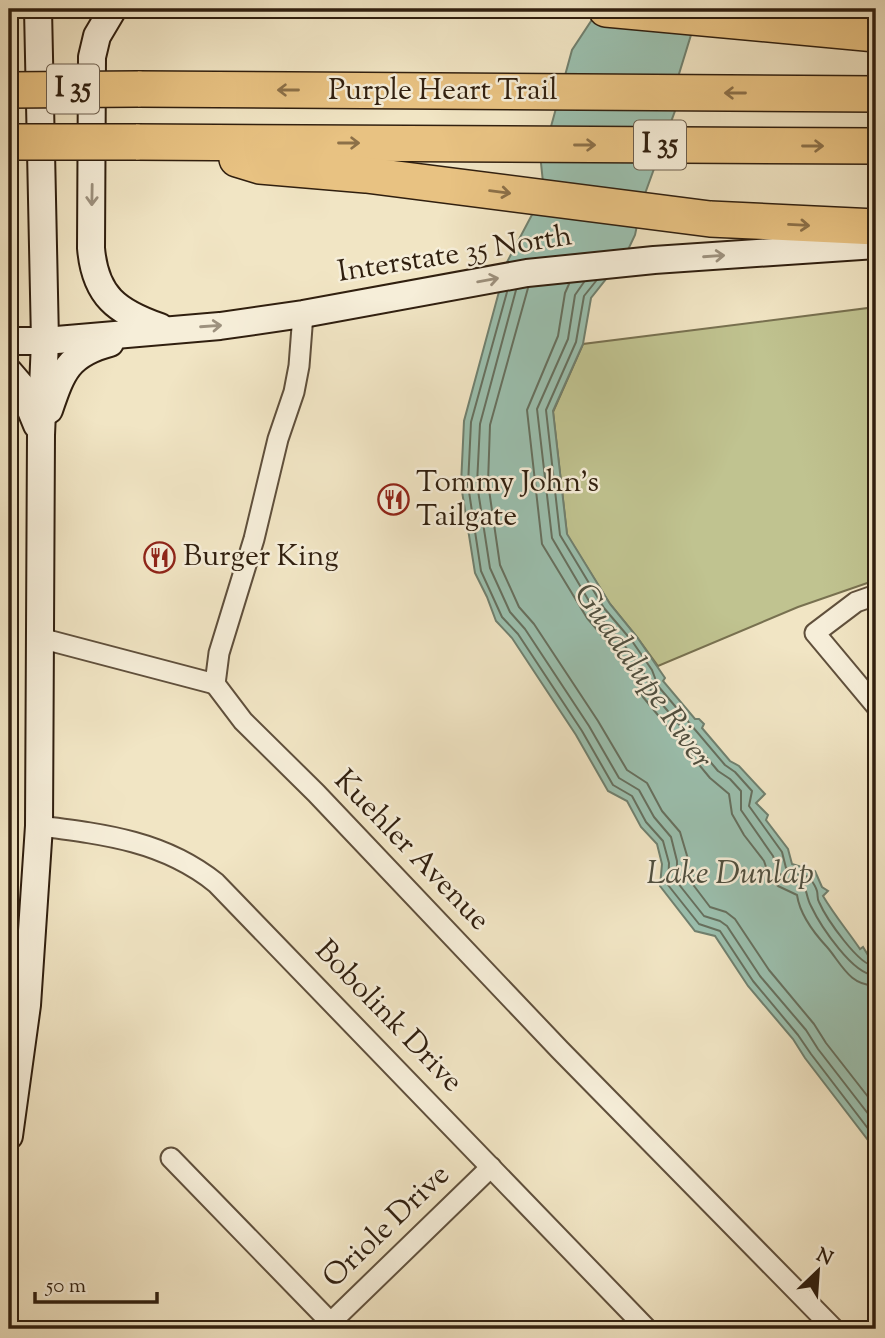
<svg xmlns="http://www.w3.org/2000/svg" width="885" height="1338" viewBox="0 0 885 1338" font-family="'Sorts Mill Goudy',serif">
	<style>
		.green { fill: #c0c390; stroke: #787150; stroke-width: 2 }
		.water { fill: #9bc0af; stroke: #70806f; stroke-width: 2 }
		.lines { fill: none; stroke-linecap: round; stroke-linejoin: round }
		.shore { stroke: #66705f; stroke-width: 2 }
		.street-casing { stroke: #60503c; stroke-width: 23 }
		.secondary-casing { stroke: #301f0f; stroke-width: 30 }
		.highway-casing { stroke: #301f0f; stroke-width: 38 }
		.street { stroke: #f6eed9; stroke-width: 19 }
		.secondary { stroke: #f6eed9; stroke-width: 26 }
		.highway { stroke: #e8c282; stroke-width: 35 }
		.highway-bridge-casing { stroke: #301f0f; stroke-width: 38; stroke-linecap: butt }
		.highway-bridge { stroke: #e8c282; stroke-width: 35 }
		.oneway { stroke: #8c7048 }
		.oneway2 { stroke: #9d917e }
		.labels { text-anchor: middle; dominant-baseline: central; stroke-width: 5; stroke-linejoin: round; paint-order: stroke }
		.shield { fill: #f6eed9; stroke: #6b5d4c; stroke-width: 2 }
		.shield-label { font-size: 28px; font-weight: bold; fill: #301f0f }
		.street-label { font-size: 30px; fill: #301f0f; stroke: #f6eed9 }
		.poi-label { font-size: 30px; fill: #301f0f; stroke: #f6eed9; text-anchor: start }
		.water-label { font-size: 32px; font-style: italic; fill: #504f3f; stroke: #f6eed9 }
	</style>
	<rect width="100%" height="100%" fill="#f1e5c4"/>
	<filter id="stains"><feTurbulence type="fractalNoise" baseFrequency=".00286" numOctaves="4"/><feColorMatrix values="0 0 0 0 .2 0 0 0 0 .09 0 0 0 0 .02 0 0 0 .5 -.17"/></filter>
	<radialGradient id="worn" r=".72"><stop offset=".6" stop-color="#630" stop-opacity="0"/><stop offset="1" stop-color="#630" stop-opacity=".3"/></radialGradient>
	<g class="green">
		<polygon points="876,307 876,580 798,607 658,666 637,637 610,604 567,535 553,412 583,344"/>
		<polygon points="9,394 13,411 14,548 9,548"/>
	</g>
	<path class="water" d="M599,9H699L679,74L680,97L642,202L635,235L626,254L591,298L583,344L553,411L567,534L610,604L637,637L665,678L663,681L695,719H699L704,724L702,728L730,761L739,766L765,794L756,803L768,815L766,820L788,849L792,864L815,871L822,887L828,891L823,896C835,916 847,930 860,949L863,947L871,960L874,958L876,962V1147L871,1144L805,1058L793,1039L748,986L715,936L695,931L660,886L662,864L657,844L641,827L627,801L608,791L576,735L512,638L496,621L487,597L475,573L461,485L464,421L507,262L544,192L541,163L572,50Z"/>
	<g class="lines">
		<g class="shore">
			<path d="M596,281L584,296L576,342L546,410L560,535L604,608L632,641L652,670L658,686L725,765L735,772L752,791L749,806L782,852L786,868L797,874L809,877C812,881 816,887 817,891C818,895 817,899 819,902C826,918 860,968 876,966"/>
			<path d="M584,282L575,295L568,339L537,409L552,538L596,613L625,646L645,675L651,691L718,771L730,779L741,791V810L773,856L779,873L785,878L804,885C807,892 807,899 811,906C820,925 854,977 876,975"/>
			<path d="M569,284L565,293L558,336L527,410L542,544L587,618L617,653L636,680L643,697L710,778L729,794L732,814L744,835L764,861L770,879L778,886L797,895C800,915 813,932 827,947C841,963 850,987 876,985"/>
			<polyline points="528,288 490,425 488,483 500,565 519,607 534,624 598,721 627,770 647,783 662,811 680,832 688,859 688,878 710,907 726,912 735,919 769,970 814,1024 826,1043 876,1107"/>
			<polyline points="516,290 480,424 477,484 490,568 510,612 525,629 589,726 619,778 639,790 654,817 671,837 677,861 677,882 704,916 720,921 727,926 760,976 806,1030 818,1049 876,1124"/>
			<polyline points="507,292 471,422 468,485 481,571 502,617 518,634 582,731 613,785 632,796 646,822 663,841 669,863 668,885 699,924 720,931 753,981 798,1035 811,1054 876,1139"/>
		</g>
		<defs>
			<g id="street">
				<polyline points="303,314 299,366 294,392 278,439 254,539 219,653 215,684 243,721 316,793 560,1050 834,1329"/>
				<polyline points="876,595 856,602 815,633 876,706"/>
				<polyline points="40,638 215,684"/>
				<path d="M39,826C103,834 164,841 216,883L647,1329"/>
				<polyline points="171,1158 337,1329"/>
				<polyline points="324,1329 491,1167"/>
			</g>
			<g id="secondary">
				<path d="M113,9L97,36L92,57L91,248C95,296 117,312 160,327"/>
				<polyline points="9,341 45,341 220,326 303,314 527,273 654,260 876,245"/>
				<polyline points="9,372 21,386 37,425"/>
				<path d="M49,410C62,372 68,354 110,343"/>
				<polyline points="9,1136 27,1005 39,826 41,435 45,341 38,9"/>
			</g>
			<g id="highway">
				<polyline points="606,9 876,34"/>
				<polyline points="138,89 876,94"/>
				<polyline points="136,142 876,146"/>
				<polyline points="237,159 260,166 366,175 710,219 876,227"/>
			</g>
		</defs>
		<use href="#street" class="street-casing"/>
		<use href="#secondary" class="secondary-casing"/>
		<use href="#highway" class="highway-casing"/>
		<use href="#street" class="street"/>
		<use href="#secondary" class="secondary"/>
		<use href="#highway" class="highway"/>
		<defs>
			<g id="highway-bridge">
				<polyline points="9,90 138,89"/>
				<polyline points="9,142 136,142"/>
			</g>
		</defs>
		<use href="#highway-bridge" class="highway-bridge-casing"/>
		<use href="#highway-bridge" class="highway-bridge"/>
	</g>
	<defs><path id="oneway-shaft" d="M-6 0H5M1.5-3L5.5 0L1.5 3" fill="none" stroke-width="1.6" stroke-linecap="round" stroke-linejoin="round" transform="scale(1.75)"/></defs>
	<g class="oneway">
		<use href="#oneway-shaft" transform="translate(288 90) rotate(-180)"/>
		<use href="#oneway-shaft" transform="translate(735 93) rotate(-180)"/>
		<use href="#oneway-shaft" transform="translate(349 143)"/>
		<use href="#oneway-shaft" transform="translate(585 145)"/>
		<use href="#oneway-shaft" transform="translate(813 146)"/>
		<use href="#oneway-shaft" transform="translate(500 192) rotate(7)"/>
		<use href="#oneway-shaft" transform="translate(799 225) rotate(3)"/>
	</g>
	<g class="oneway2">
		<use href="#oneway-shaft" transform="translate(92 195) rotate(91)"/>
		<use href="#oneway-shaft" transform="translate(714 256) rotate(-4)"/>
		<use href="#oneway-shaft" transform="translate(488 280) rotate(-10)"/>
		<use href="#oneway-shaft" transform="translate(211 326) rotate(-4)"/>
	</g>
	<defs>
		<symbol id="restaurant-ring" viewBox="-11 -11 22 22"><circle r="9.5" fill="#f6eed9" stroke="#8f2418" stroke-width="1.5"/><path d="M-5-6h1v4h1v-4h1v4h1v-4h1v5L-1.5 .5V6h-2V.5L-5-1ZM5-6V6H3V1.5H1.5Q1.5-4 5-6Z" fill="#8f2418"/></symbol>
	</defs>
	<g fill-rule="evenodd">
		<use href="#restaurant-ring" x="376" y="482" width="35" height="35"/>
		<use href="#restaurant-ring" x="142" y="540" width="35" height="35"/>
	</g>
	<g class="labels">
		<g class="shield">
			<rect x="47" y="64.5" width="52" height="49" rx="5"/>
			<rect x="634" y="120.5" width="52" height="49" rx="5"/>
		</g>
		<g class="shield-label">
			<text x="73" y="89">I 35</text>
			<text x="660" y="145">I 35</text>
		</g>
		<g class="street-label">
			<text x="443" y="91">Purple Heart Trail</text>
			<text transform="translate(455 255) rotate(-9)">Interstate 35 North</text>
			<text transform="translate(411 851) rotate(46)">Kuehler Avenue</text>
			<text transform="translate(388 1017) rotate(46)">Bobolink Drive</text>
			<text transform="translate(387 1227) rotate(-44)">Oriole Drive</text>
		</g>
		<g class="poi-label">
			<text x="416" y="483">Tommy John's<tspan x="416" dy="34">Tailgate</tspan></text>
			<text x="183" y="557">Burger King</text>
		</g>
		<g class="water-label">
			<text transform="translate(642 677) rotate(55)">Guadalupe River</text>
			<text x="730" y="875">Lake Dunlap</text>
		</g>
	</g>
	<rect width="885" height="1338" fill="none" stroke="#f1e5c4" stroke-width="35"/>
	<rect x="10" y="10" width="864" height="1317" fill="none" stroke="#301f0f" stroke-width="3.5"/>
	<rect x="18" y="18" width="850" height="1303" fill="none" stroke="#301f0f" stroke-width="2"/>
	<g transform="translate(818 1271) rotate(25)" stroke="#f6eed9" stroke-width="5" paint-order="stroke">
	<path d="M0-5L12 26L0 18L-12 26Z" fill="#301f0f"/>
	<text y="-10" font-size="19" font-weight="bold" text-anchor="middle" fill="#301f0f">N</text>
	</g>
	<path d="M35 1292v10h122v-10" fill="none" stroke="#301f0f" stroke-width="3.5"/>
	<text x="46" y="1292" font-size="21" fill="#301f0f" stroke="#f6eed9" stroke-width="5" paint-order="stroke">50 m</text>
	<rect width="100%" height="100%" filter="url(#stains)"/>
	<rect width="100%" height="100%" fill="url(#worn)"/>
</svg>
